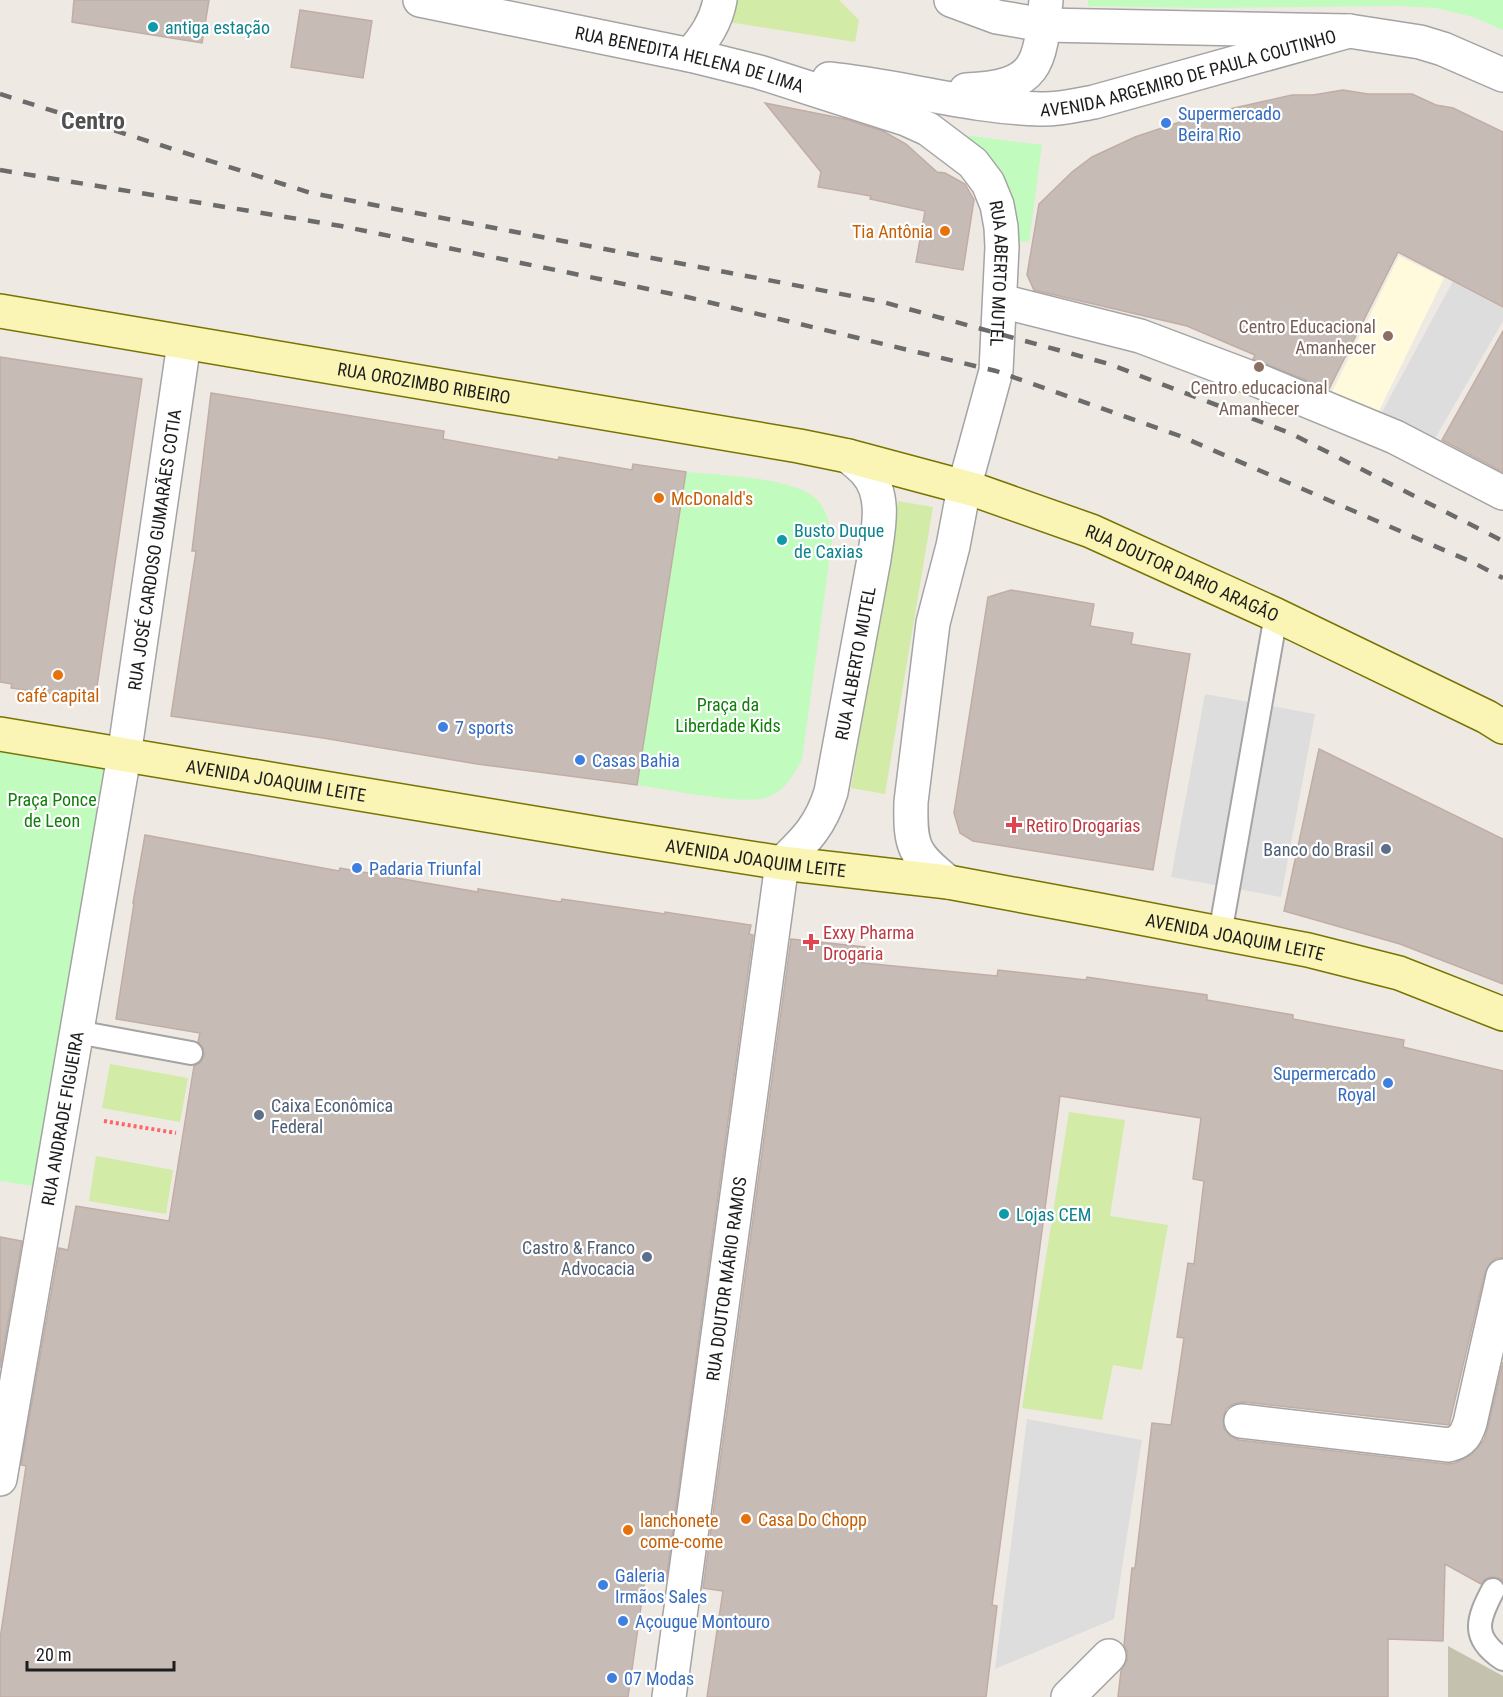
<svg xmlns="http://www.w3.org/2000/svg" width="1503" height="1697" viewBox="0 0 1503 1697" font-family="'Roboto Condensed',sans-serif">
	<style>
		.education { fill: #fffadc }
		.construction { fill: #c4c1ae }
		.grass { fill: #d2eba7 }
		.park { fill: #c1fbbe }
		.parking { fill: #ddd }
		.building { fill: #c7bbb6; stroke: #c1ada5; stroke-width: 1.5 }
		.lines { fill: none; stroke-linecap: round; stroke-linejoin: round }
		.service-casing { stroke: #a4a4a4; stroke-width: 26 }
		.minor-casing { stroke: #a4a4a4; stroke-width: 36 }
		.tertiary-casing { stroke: #a4a4a4; stroke-width: 36 }
		.secondary-casing { stroke: #777402; stroke-width: 36 }
		.path { stroke: #fd656a; stroke-width: 4; stroke-dasharray: 3 3; stroke-linecap: butt }
		.service { stroke: #fff; stroke-width: 22 }
		.minor { stroke: #fff; stroke-width: 33 }
		.tertiary { stroke: #fff; stroke-width: 33 }
		.secondary { stroke: #fbf5b5; stroke-width: 33 }
		.rail { stroke: #6b6b6b; stroke-width: 4.5; stroke-dasharray: 12 12; stroke-linecap: butt }
		.culture-dot { fill: #0f9aa8; stroke: #fff; stroke-width: 2 }
		.shop-dot { fill: #3f7fe0; stroke: #fff; stroke-width: 2 }
		.food-dot { fill: #e8710a; stroke: #fff; stroke-width: 2 }
		.education-dot { fill: #8d6e63; stroke: #fff; stroke-width: 2 }
		.health-dot { fill: #e0444e; stroke: #fff; stroke-width: 2 }
		.service-dot { fill: #5c6f8a; stroke: #fff; stroke-width: 2 }
		.labels { text-anchor: middle; dominant-baseline: central; stroke-width: 4.5; stroke-linejoin: round; paint-order: stroke }
		.culture-label { font-size: 18px; fill: #0d838f; stroke: #fff; text-anchor: start }
		.street-label { font-size: 18px; fill: #1d1d1d; stroke: #fff }
		.shop-label { font-size: 18px; fill: #366cbe; stroke: #fff; text-anchor: start }
		.food-label { font-size: 18px; fill: #c56008; stroke: #fff; text-anchor: start }
		.education-label { font-size: 18px; fill: #785e54; stroke: #fff; text-anchor: end }
		.park-label { font-size: 18px; fill: #0e7f08; stroke: #fff }
		.health-label { font-size: 18px; fill: #be3a42; stroke: #fff; text-anchor: start }
		.service-label { font-size: 18px; fill: #4e5e75; stroke: #fff; text-anchor: end }
		.district-label { font-size: 24px; font-weight: bold; fill: #505050; stroke: #fff }
	</style>
	<rect width="100%" height="100%" fill="#efe9e3"/>
	<polygon class="education" points="1399,256 1444,278 1377,415 1331,394"/>
	<polygon class="construction" points="1448,1646 1503,1676 1503,1697 1448,1697"/>
	<g class="grass">
		<polygon points="733,0 839,0 859,20 855,42 728,22"/>
		<polygon points="898,501 933,507 885,794 851,788"/>
		<polygon points="110,1064 188,1078 180,1122 102,1108"/>
		<polygon points="1069,1112 1125,1120 1110,1216 1168,1225 1142,1370 1113,1365 1102,1420 1022,1408"/>
		<polygon points="96,1156 173,1170 166,1214 89,1201"/>
	</g>
	<g class="park">
		<polygon points="1088,0 1503,0 1503,30 1473,17 1436,8 1400,6 1205,8 1088,6"/>
		<polygon points="964,135 1042,145 1029,242 1010,240"/>
		<path d="M686,472C717,475 800,477 819,502C828,514 830,526 832,541L802,759C795,774 784,791 768,797C744,806 666,789 637,785Z"/>
		<polygon points="0,744 111,766 39,1187 0,1181"/>
	</g>
	<g class="parking">
		<polygon points="1503,189 1503,321 1434,440 1381,414"/>
		<polygon points="1205,694 1315,714 1281,897 1171,877"/>
		<polygon points="1027,1419 1142,1440 1114,1619 995,1669"/>
	</g>
	<g class="building">
		<polygon points="74,0 209,0 202,43 72,22"/>
		<polygon points="300,10 372,21 363,78 291,67"/>
		<polygon points="1343,90 1368,94 1412,94 1436,105 1453,108 1503,132 1503,307 1398,252 1329,389 1253,359 1255,355 1187,326 1034,290 1027,275 1039,204 1072,172 1092,157 1135,137 1198,116 1292,95 1313,95"/>
		<polygon points="765,103 845,119 883,131 906,144 937,172 945,173 965,184 974,200 963,270 916,262 925,211 870,199 871,196 818,187 821,172"/>
		<polygon points="1503,331 1503,472 1442,440"/>
		<polygon points="0,357 142,379 95,700 11,688 12,684 0,682"/>
		<polygon points="211,393 444,431 443,439 558,460 559,457 632,470 633,464 686,472 637,785 477,764 323,738 171,716 196,551 192,551"/>
		<polygon points="1011,590 1094,604 1090,626 1133,633 1131,644 1190,654 1153,870 973,841 960,833 954,813 988,597"/>
		<polygon points="1319,749 1503,839 1503,984 1400,944 1284,911"/>
		<polygon points="145,835 339,871 340,868 478,892 478,889 561,902 562,899 665,914 665,912 751,925 749,934 753,935 666,1582 645,1579 628,1697 0,1697 0,1639 26,1466 21,1465 59,1248 68,1250 76,1206 169,1221 194,1066 201,1062 204,1055 203,1048 198,1042 200,1033 116,1019 134,903 133,903"/>
		<polygon points="791,939 865,947 863,963 997,976 998,970 1086,980 1087,977 1207,995 1207,1000 1293,1015 1293,1019 1404,1040 1403,1047 1503,1071 1503,1258 1497,1258 1490,1263 1485,1272 1449,1425 1243,1402 1233,1404 1226,1409 1223,1418 1224,1429 1230,1436 1239,1440 1447,1464 1455,1463 1471,1455 1484,1440 1488,1427 1503,1362 1503,1581 1499,1578 1492,1577 1485,1579 1481,1584 1445,1564 1443,1641 1388,1639 1388,1697 1118,1697 1121,1671 1127,1660 1127,1652 1124,1645 1132,1568 1135,1568 1152,1423 1171,1425 1184,1338 1177,1337 1188,1263 1194,1264 1204,1181 1193,1179 1201,1118 1060,1096 992,1605 997,1606 986,1697 707,1697 723,1591 703,1588"/>
		<polygon points="0,1237 22,1241 0,1368"/>
	</g>
	<g class="lines">
		<defs>
			<g id="service">
				<polyline points="1220,934 1276,615"/>
				<polyline points="77,1032 191,1053"/>
				<path d="M1493,1590C1477,1620 1471,1638 1503,1659"/>
			</g>
			<g id="minor">
				<polyline points="1001,301 1140,336 1262,382 1395,437 1503,493"/>
				<path d="M1241,1421L1449,1445C1463,1441 1466,1435 1470,1423L1503,1276"/>
				<polyline points="1068,1697 1109,1656"/>
			</g>
			<g id="tertiary">
				<path id="s1" d="M420,0L690,55L759,72L906,119L928,129L973,163L988,183L997,205L1001,227L1002,247L996,371L964,488L953,546L933,623L911,802C910,847 913,854 948,882"/>
				<polyline points="951,0 997,17 1044,25 1349,31 1420,42 1443,49 1503,75"/>
				<path d="M690,55C705,38 716,22 720,0"/>
				<path id="s2" d="M829,79C899,86 969,107 1040,109C1058,110 1077,105 1094,102L1349,31"/>
				<path d="M966,90C1039,87 1040,64 1046,0"/>
				<path id="s3" d="M0,1479L124,756L184,343"/>
				<path id="s4" d="M669,1697L782,863C806,840 821,825 831,792L874,559C878,530 887,496 866,472C861,466 854,461 848,456"/>
			</g>
			<g id="secondary">
				<path id="s5" d="M0,311L799,446L848,456L975,490L1091,531L1276,615L1487,717L1503,727"/>
				<path id="s6" d="M0,734L612,836L782,863L948,882L1099,910L1308,950L1399,973L1503,1014"/>
			</g>
		</defs>
		<use href="#service" class="service-casing"/>
		<use href="#minor" class="minor-casing"/>
		<use href="#tertiary" class="tertiary-casing"/>
		<use href="#secondary" class="secondary-casing"/>
		<polyline class="path" points="104,1121 176,1133"/>
		<use href="#service" class="service"/>
		<use href="#minor" class="minor"/>
		<use href="#tertiary" class="tertiary"/>
		<use href="#secondary" class="secondary"/>
		<g class="rail">
			<polyline points="0,94 311,193 883,302 1109,364 1290,433 1503,541"/>
			<polyline points="0,170 341,226 687,297 996,371 1180,436 1474,563 1503,578"/>
		</g>
	</g>
	<g class="culture-dot">
		<circle cx="153" cy="27" r="6"/>
		<circle cx="782" cy="540" r="6"/>
		<circle cx="1004" cy="1214" r="6"/>
	</g>
	<g class="shop-dot">
		<circle cx="1166" cy="123" r="6"/>
		<circle cx="443" cy="727" r="6"/>
		<circle cx="580" cy="760" r="6"/>
		<circle cx="357" cy="868" r="6"/>
		<circle cx="1388" cy="1083" r="6"/>
		<circle cx="603" cy="1585" r="6"/>
		<circle cx="623" cy="1621" r="6"/>
		<circle cx="612" cy="1678" r="6"/>
	</g>
	<g class="food-dot">
		<circle cx="945" cy="231" r="6"/>
		<circle cx="659" cy="498" r="6"/>
		<circle cx="58" cy="675" r="6"/>
		<circle cx="746" cy="1519" r="6"/>
		<circle cx="628" cy="1530" r="6"/>
	</g>
	<g class="education-dot">
		<circle cx="1388" cy="336" r="6"/>
		<circle cx="1259" cy="367" r="6"/>
	</g>
	<g class="health-dot">
		<path d="M1011 816h6v6h6v6h-6v6h-6v-6h-6v-6h6z"/>
		<path d="M808 933h6v6h6v6h-6v6h-6v-6h-6v-6h6z"/>
	</g>
	<g class="service-dot">
		<circle cx="1386" cy="849" r="6"/>
		<circle cx="259" cy="1115" r="6"/>
		<circle cx="647" cy="1257" r="6"/>
	</g>
	<g class="labels">
		<g class="culture-label">
			<text x="165" y="27">antiga estação</text>
			<text x="794" y="530">Busto Duque<tspan x="794" dy="21">de Caxias</tspan></text>
			<text x="1016" y="1214">Lojas CEM</text>
		</g>
		<g class="street-label">
			<text stroke="none"><textPath href="#s1" startOffset="276">RUA BENEDITA HELENA DE LIMA</textPath></text>
			<text stroke="none"><textPath href="#s2" startOffset="366">AVENIDA ARGEMIRO DE PAULA COUTINHO</textPath></text>
			<text stroke="none"><textPath href="#s1" startOffset="699">RUA ABERTO MUTEL</textPath></text>
			<text stroke="none"><textPath href="#s5" startOffset="430">RUA OROZIMBO RIBEIRO</textPath></text>
			<text stroke="none"><textPath href="#s3" startOffset="942">RUA JOSÉ CARDOSO GUMARÃES COTIA</textPath></text>
			<text stroke="none"><textPath href="#s5" startOffset="1215">RUA DOUTOR DARIO ARAGÃO</textPath></text>
			<text stroke="none"><textPath href="#s4" startOffset="1060">RUA ALBERTO MUTEL</textPath></text>
			<text stroke="none"><textPath href="#s6" startOffset="280">AVENIDA JOAQUIM LEITE</textPath></text>
			<text stroke="none"><textPath href="#s6" startOffset="766">AVENIDA JOAQUIM LEITE</textPath></text>
			<text stroke="none"><textPath href="#s6" startOffset="1252">AVENIDA JOAQUIM LEITE</textPath></text>
			<text stroke="none"><textPath href="#s3" startOffset="366">RUA ANDRADE FIGUEIRA</textPath></text>
			<text stroke="none"><textPath href="#s4" startOffset="422">RUA DOUTOR MÁRIO RAMOS</textPath></text>
		</g>
		<g class="shop-label">
			<text x="1178" y="113">Supermercado<tspan x="1178" dy="21">Beira Rio</tspan></text>
			<text x="455" y="727">7 sports</text>
			<text x="592" y="760">Casas Bahia</text>
			<text x="369" y="868">Padaria Triunfal</text>
			<text x="1376" y="1073" text-anchor="end">Supermercado<tspan x="1376" dy="21">Royal</tspan></text>
			<text x="615" y="1575">Galeria<tspan x="615" dy="21">Irmãos Sales</tspan></text>
			<text x="635" y="1621">Açougue Montouro</text>
			<text x="624" y="1678">07 Modas</text>
		</g>
		<g class="food-label">
			<text x="933" y="231" text-anchor="end">Tia Antônia</text>
			<text x="671" y="498">McDonald's</text>
			<text x="58" y="695" text-anchor="middle">café capital</text>
			<text x="758" y="1519">Casa Do Chopp</text>
			<text x="640" y="1520">lanchonete<tspan x="640" dy="21">come-come</tspan></text>
		</g>
		<g class="education-label">
			<text x="1376" y="326">Centro Educacional<tspan x="1376" dy="21">Amanhecer</tspan></text>
			<text x="1259" y="387" text-anchor="middle">Centro educacional<tspan x="1259" dy="21">Amanhecer</tspan></text>
		</g>
		<g class="park-label">
			<text x="728" y="704">Praça da<tspan x="728" dy="21">Liberdade Kids</tspan></text>
			<text x="52" y="799">Praça Ponce<tspan x="52" dy="21">de Leon</tspan></text>
		</g>
		<g class="health-label">
			<text x="1026" y="825">Retiro Drogarias</text>
			<text x="823" y="932">Exxy Pharma<tspan x="823" dy="21">Drogaria</tspan></text>
		</g>
		<g class="service-label">
			<text x="1374" y="849">Banco do Brasil</text>
			<text x="271" y="1105" text-anchor="start">Caixa Econômica<tspan x="271" dy="21">Federal</tspan></text>
			<text x="635" y="1247">Castro &amp; Franco<tspan x="635" dy="21">Advocacia</tspan></text>
		</g>
		<g class="district-label">
			<text x="93" y="121">Centro</text>
		</g>
	</g>
	<path d="M27 1661v9h147v-9" fill="none" stroke="#1d1d1d" stroke-width="3"/>
	<text x="36" y="1661" font-size="18" fill="#1d1d1d" stroke="#ffffff" stroke-width="4.5" paint-order="stroke">20 m</text>
</svg>
